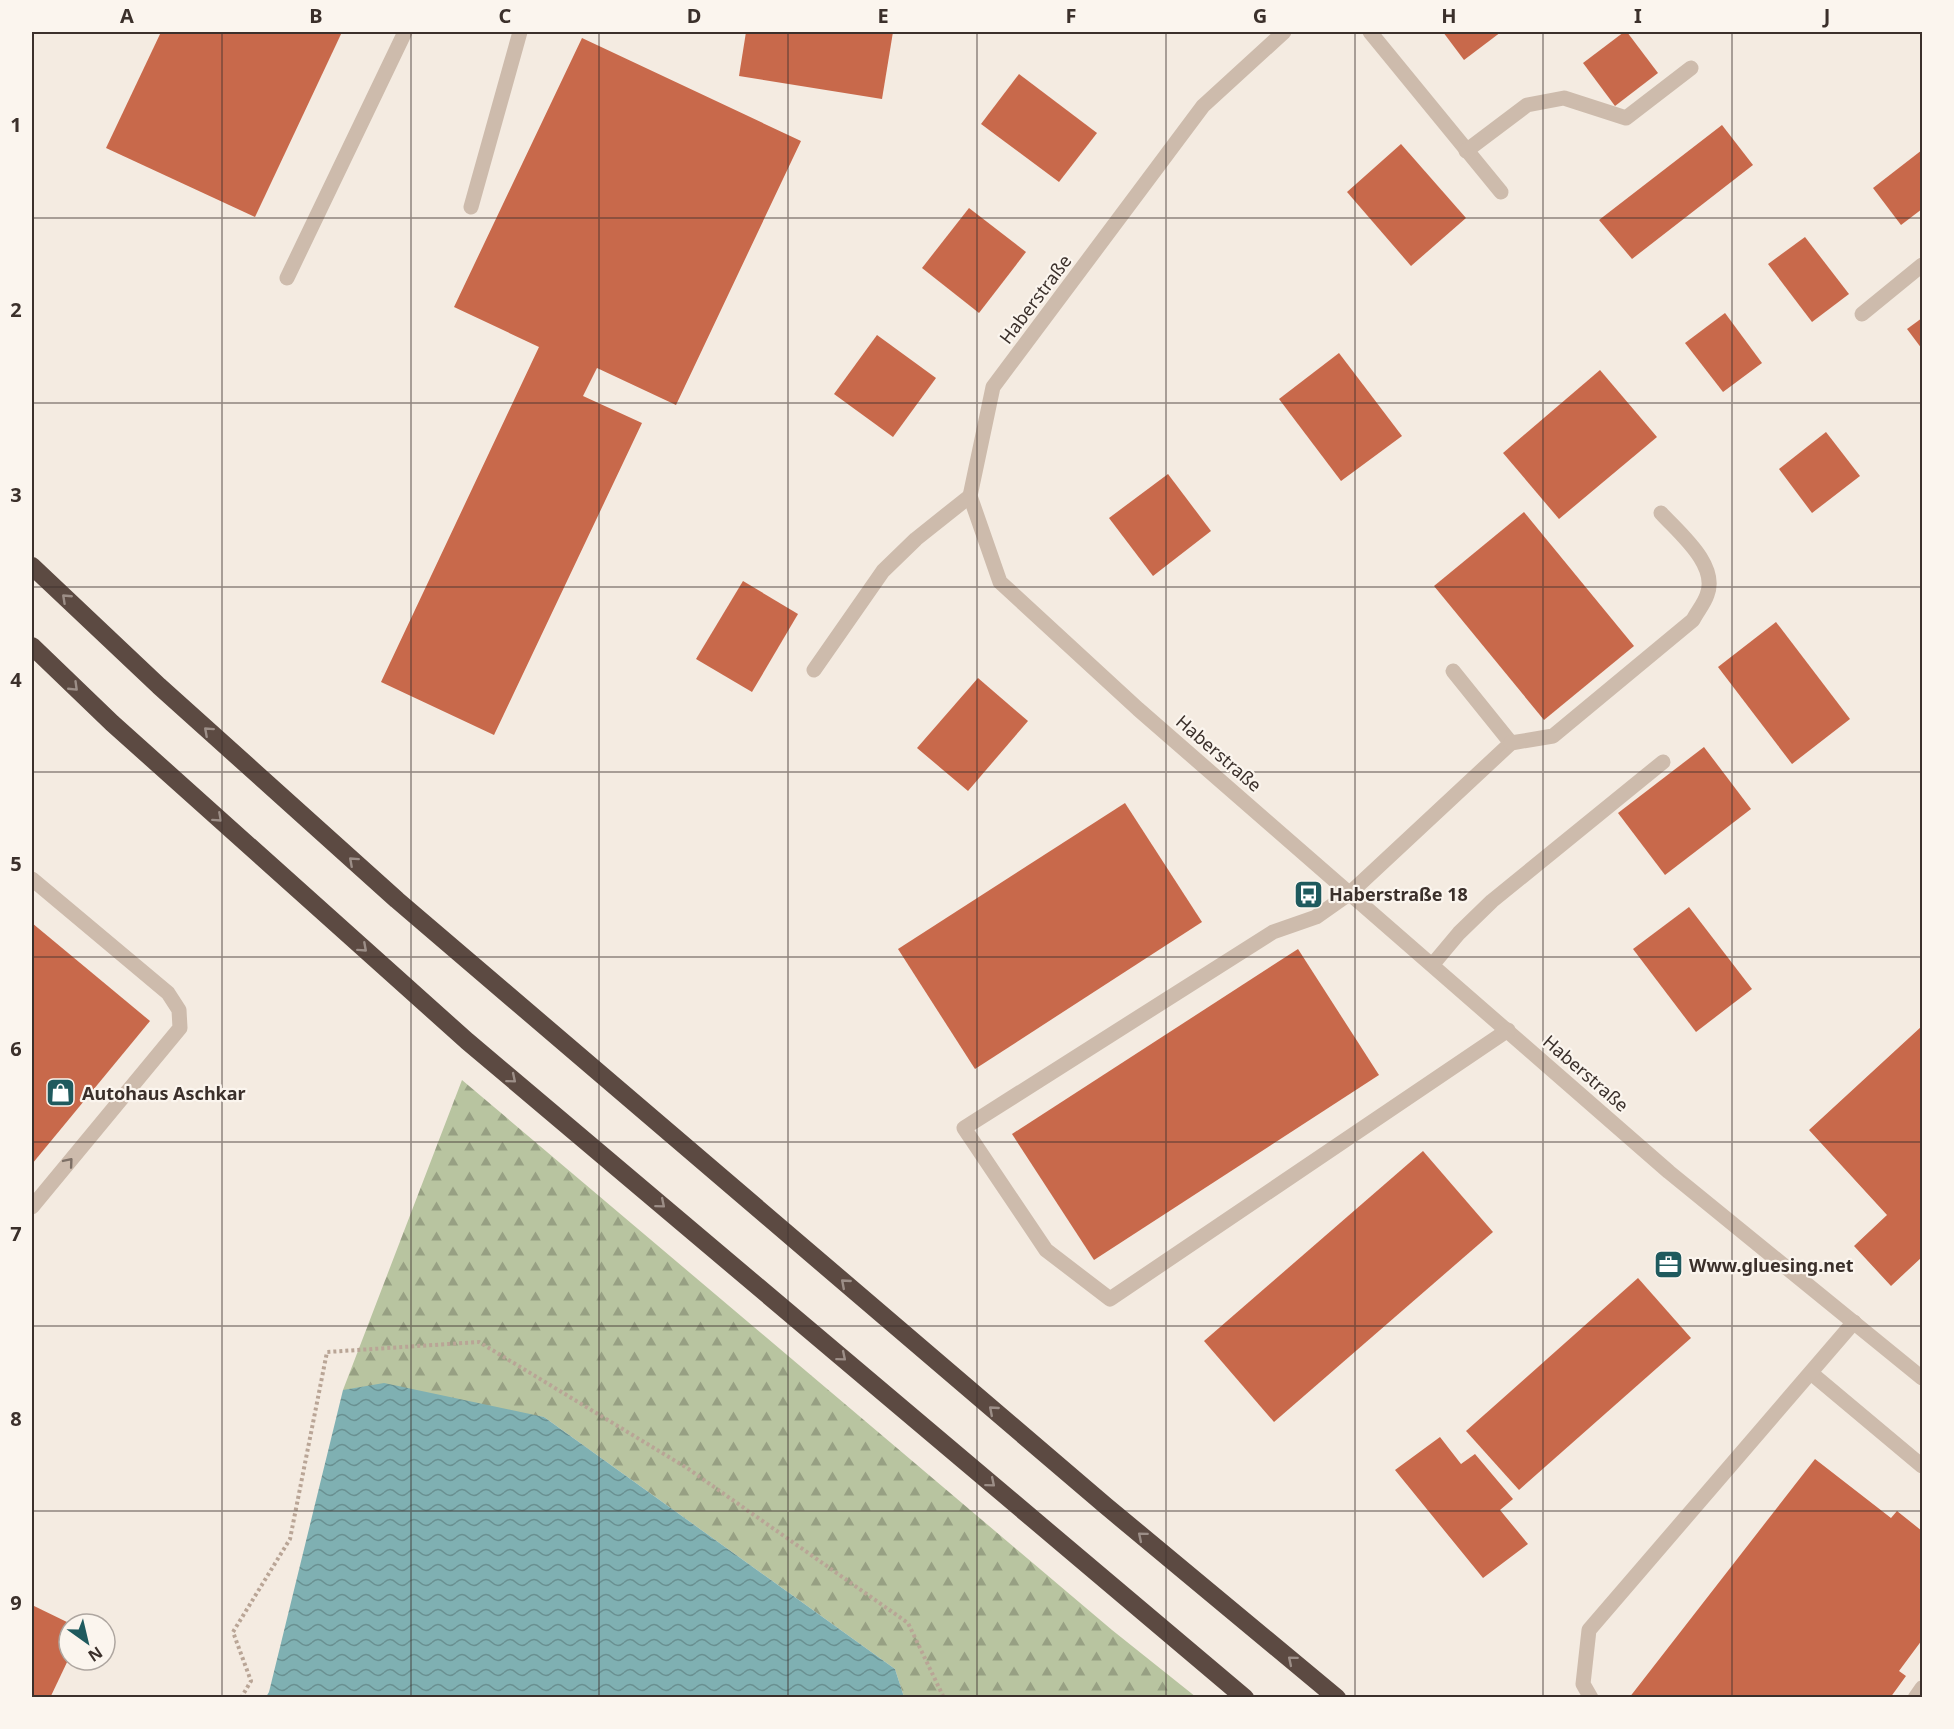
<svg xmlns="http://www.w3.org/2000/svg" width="1954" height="1729" viewBox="0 0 1954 1729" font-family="'Noto Sans',sans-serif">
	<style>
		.forest { fill: url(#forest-firs) }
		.water { fill: url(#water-waves) }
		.building { fill: #c8694b }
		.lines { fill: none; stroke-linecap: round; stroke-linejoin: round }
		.path { stroke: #b9a596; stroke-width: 4; stroke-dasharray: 3 3; stroke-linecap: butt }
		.minor { stroke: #cdbbac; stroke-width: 15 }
		.highway { stroke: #5c4a42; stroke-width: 18 }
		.oneway { stroke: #9c8e87 }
		.oneway2 { stroke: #7d6f65 }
		.grid { fill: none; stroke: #3b302b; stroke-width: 1.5; stroke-opacity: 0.55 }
		.labels { text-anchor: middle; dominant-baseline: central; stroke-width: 4.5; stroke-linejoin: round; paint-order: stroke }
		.street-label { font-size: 18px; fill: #3b302b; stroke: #fbf5ee }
		.poi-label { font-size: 18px; font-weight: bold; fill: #3b302b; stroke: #fbf5ee; text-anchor: start }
		.neatline { fill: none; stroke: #3b302b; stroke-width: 2 }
		.grid-label { font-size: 20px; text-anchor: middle; font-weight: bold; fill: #3b302b }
	</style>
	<defs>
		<pattern id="forest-firs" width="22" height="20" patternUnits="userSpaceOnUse" patternTransform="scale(1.5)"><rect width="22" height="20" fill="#b8c4a0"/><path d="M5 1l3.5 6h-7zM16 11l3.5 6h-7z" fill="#97a083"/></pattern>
		<pattern id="water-waves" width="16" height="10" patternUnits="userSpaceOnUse" patternTransform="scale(1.5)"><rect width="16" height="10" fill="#7fb0b2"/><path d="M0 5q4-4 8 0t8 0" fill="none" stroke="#699091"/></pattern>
	</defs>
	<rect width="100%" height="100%" fill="#f4ebe1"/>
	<polygon class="forest" points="462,1080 1112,1630 1196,1697 904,1697 895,1669 544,1417 343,1390"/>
	<polygon class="water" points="384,1383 544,1417 895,1669 904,1697 266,1697 269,1692 343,1390"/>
	<g class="building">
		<polygon points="161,32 342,32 255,217 106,148"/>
		<polygon points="746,32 893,32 882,99 739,76"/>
		<polygon points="1443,32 1501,32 1464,60"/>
		<polygon points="1624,32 1627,32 1658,73 1615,106 1583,63"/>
		<polygon points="582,38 801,141 676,405 597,368 583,396 642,423 494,735 381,682 539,347 454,307"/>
		<polygon points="1019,74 1097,133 1059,182 981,124"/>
		<polygon points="1722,125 1753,165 1632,259 1599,220"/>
		<polygon points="1401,144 1466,218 1411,266 1347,192"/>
		<polygon points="1922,150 1922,209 1901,225 1873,188"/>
		<polygon points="969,208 1026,252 979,313 922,268"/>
		<polygon points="1805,237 1849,294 1812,322 1768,264"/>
		<polygon points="1725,313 1762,363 1723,392 1685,343"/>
		<polygon points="1922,318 1922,349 1907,329"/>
		<polygon points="877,335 936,378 893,437 834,394"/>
		<polygon points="1339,353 1402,436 1341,481 1279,399"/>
		<polygon points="1600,370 1657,437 1559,519 1503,453"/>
		<polygon points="1826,432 1860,476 1812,513 1779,469"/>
		<polygon points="1168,474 1211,531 1153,576 1109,518"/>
		<polygon points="1524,512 1634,646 1544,720 1434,586"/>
		<polygon points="743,581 798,614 752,692 696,659"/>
		<polygon points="1776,622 1850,719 1792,764 1718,667"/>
		<polygon points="978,678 1028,721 968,791 917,748"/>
		<polygon points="1704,747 1751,809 1665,875 1618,813"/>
		<polygon points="1125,803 1202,922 975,1069 898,949"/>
		<polygon points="1689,907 1752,989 1696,1032 1633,949"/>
		<polygon points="32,923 150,1021 32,1164"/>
		<polygon points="1298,949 1379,1075 1094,1260 1012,1134"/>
		<polygon points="1922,1026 1922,1257 1891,1286 1854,1246 1887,1215 1809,1130"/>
		<polygon points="1423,1151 1493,1232 1274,1422 1204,1341"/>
		<polygon points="1638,1278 1691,1338 1519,1490 1466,1431"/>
		<polygon points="1440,1437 1461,1464 1475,1454 1513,1499 1500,1510 1528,1544 1483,1578 1395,1470"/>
		<polygon points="1815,1459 1891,1518 1897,1511 1922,1531 1922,1640 1899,1671 1906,1676 1890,1698 1629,1698"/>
		<polygon points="32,1605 69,1623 69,1658 50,1698 32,1698"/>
	</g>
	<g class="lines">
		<polyline class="path" points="241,1698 251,1681 233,1632 290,1539 327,1352 479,1342 687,1468 908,1623 944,1698"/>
		<g class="minor">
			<polyline points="1284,32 1203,106 993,387 970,496 1000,582 1138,709 1669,1172 1922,1378"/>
			<polyline points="1370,32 1501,192"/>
			<polyline points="1466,151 1527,105 1564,98 1626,118 1691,68"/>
			<polyline points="471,207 520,32"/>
			<polyline points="287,278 405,32"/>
			<polyline points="1862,314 1922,265"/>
			<polyline points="814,670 883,571 916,539 970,496"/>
			<polyline points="1453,671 1511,743 1350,893 1316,917 1273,932 964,1128 1046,1250 1110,1299 1508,1030"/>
			<path d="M1511,743L1553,736L1693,620C1697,612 1704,604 1707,595C1719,565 1679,533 1661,513"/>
			<polyline points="32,879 168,993 179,1010 180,1028 32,1207"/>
			<polyline points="1433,964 1459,933 1492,901 1663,762"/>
			<polyline points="1811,1373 1922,1466"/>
			<polyline points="1591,1698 1583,1684 1589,1630 1854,1322"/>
			<polyline points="1915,1698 1922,1688"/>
		</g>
		<g class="highway">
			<polyline points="32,566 159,686 397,900 1106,1506 1337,1698"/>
			<polyline points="32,646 112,723 467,1041 1245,1698"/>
		</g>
	</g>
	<defs><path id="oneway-chevron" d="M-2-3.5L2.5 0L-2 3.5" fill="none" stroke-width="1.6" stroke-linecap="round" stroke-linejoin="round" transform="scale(1.5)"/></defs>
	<g class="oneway">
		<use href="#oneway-chevron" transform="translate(66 598) rotate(-137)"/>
		<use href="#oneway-chevron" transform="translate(74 687) rotate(44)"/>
		<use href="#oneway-chevron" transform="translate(208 731) rotate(-138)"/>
		<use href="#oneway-chevron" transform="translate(218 818) rotate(42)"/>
		<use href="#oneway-chevron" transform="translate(353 861) rotate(-138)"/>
		<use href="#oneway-chevron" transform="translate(363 948) rotate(42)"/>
		<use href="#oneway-chevron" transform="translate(512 1079) rotate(40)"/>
		<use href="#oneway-chevron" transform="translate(661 1204) rotate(40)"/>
		<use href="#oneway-chevron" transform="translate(845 1283) rotate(-139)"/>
		<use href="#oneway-chevron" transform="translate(842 1357) rotate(40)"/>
		<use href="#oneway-chevron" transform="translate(993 1410) rotate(-139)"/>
		<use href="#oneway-chevron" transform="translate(991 1483) rotate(40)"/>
		<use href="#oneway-chevron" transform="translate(1142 1536) rotate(-140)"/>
		<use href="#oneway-chevron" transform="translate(1292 1660) rotate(-140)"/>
	</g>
	<use class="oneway2" href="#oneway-chevron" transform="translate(69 1162) rotate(-50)"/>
	<path class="grid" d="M222,32V1698M411,32V1698M599,32V1698M788,32V1698M977,32V1698M1166,32V1698M1355,32V1698M1543,32V1698M1732,32V1698M32,218H1922M32,403H1922M32,587H1922M32,772H1922M32,957H1922M32,1142H1922M32,1326H1922M32,1511H1922"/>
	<defs>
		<symbol id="bus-square" viewBox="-11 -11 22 22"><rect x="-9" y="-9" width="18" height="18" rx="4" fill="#1f5a5e" stroke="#fbf5ee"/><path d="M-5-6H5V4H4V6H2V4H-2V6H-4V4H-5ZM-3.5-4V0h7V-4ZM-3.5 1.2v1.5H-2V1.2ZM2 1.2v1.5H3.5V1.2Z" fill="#fff"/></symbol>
		<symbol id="shop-square" viewBox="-11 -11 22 22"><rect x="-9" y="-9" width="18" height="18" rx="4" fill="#1f5a5e" stroke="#fbf5ee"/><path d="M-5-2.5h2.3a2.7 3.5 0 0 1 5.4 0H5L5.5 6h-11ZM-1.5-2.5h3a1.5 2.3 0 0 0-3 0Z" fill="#fff"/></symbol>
		<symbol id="office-square" viewBox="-11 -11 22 22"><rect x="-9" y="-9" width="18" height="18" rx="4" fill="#1f5a5e" stroke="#fbf5ee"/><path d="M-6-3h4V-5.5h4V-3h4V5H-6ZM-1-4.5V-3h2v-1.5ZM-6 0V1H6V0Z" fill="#fff"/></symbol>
	</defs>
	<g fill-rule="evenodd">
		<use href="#bus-square" x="1292" y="878" width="33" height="33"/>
		<use href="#shop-square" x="44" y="1076" width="33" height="33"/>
		<use href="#office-square" x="1652" y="1248" width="33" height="33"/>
	</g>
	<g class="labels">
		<g class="street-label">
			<text transform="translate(1035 299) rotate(-53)">Haberstraße</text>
			<text transform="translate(1219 753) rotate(41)">Haberstraße</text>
			<text transform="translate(1586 1073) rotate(41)">Haberstraße</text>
		</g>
		<g class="poi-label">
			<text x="1329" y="894">Haberstraße 18</text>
			<text x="82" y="1093">Autohaus Aschkar</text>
			<text x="1689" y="1265">Www.gluesing.net</text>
		</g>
	</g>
	<rect width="1954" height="1729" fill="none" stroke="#fbf5ee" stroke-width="66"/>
	<g transform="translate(87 1642) rotate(146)"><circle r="28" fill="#fbf5ee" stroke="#aea6a0" stroke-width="1.5"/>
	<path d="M0-4.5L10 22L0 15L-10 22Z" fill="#1f5a5e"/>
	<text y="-9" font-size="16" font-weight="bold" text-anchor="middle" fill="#3b302b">N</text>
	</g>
	<rect x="33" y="33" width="1888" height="1663" class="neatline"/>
	<g class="grid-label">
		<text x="127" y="23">A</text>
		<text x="316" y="23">B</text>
		<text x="505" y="23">C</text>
		<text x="694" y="23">D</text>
		<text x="883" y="23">E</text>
		<text x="1071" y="23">F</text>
		<text x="1260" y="23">G</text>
		<text x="1449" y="23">H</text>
		<text x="1638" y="23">I</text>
		<text x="1827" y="23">J</text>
		<text x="16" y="132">1</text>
		<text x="16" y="317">2</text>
		<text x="16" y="502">3</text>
		<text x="16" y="687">4</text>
		<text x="16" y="871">5</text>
		<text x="16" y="1056">6</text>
		<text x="16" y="1241">7</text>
		<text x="16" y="1426">8</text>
		<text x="16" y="1610">9</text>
	</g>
</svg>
